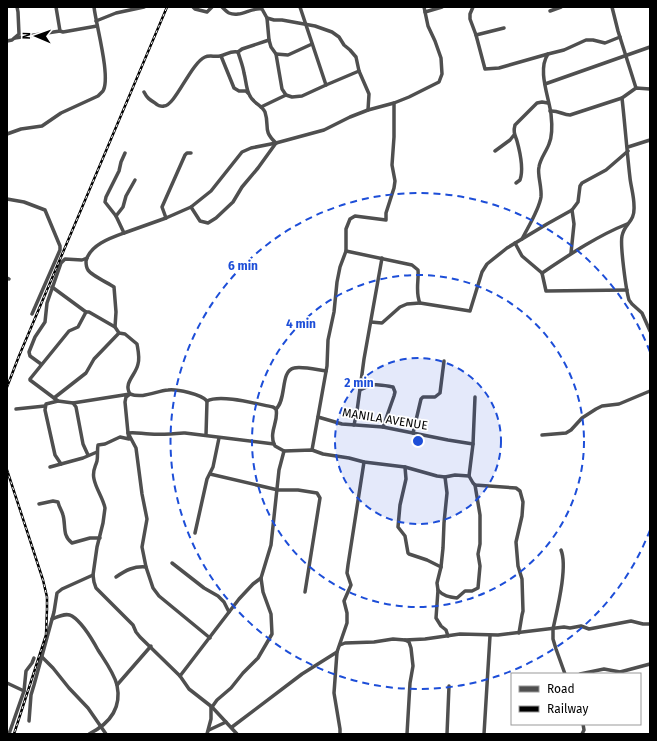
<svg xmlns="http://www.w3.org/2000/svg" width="657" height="741" viewBox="0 0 657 741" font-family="'Fira Sans',sans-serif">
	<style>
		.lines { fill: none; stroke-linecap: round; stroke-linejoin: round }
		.street { stroke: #4f4f4f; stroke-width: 3.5 }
		.rail-casing { stroke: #000; stroke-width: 2.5 }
		.rail { stroke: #fff; stroke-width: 1; stroke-dasharray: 3; stroke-linecap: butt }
		.ring { fill: none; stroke: #1d4ed8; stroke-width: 2; stroke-dasharray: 7 5 }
		.labels { text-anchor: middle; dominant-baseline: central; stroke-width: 3.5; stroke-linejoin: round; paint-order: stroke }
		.street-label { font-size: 12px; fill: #000; stroke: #fff }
		.centre { fill: #1d4ed8; stroke: #fff; stroke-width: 2 }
		.ring-label { font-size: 12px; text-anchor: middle; font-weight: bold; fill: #1d4ed8; stroke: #fff; stroke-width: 3.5; stroke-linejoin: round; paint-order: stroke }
	</style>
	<rect width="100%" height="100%" fill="#fff"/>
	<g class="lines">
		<g class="street">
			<polyline points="56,7 60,31 63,32 97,26"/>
			<polyline points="193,7 195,9 207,12 212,7"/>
			<path d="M222,7C224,9 227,12 229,13C240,18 251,7 262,9L267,18L269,40L271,47L276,54L282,89L286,95L292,97L302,96L326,85L359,71"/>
			<polyline points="300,7 326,85"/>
			<polyline points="473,7 470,14 470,19 476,35 485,69 499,68 548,54"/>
			<polyline points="612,7 618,31 636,88"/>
			<polyline points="550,11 561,7"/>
			<polyline points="425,12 442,7"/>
			<polyline points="267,18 274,20 282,20 315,26 332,32 339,37 344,45 350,50 356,57 359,71 369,94 368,110"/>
			<polyline points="96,21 116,13 144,7"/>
			<polyline points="476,35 504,28"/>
			<polyline points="15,38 60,31"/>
			<polyline points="7,41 12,40 19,34 18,12 17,7"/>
			<path d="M238,52C240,59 243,66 244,73C246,80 246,88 249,94C252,103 262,105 265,112C270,127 262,130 276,143"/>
			<polyline points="276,54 288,55 312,44"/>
			<polyline points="221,56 234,88 239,91 246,91 248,93"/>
			<polyline points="545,84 650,47"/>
			<path d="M144,92C147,98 150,100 155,103C157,105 161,107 164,106C175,106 191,63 205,57C209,55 215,57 220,56C226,55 231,50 238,52L242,49L269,40"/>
			<path d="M622,98C625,125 627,152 630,178C631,187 634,196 634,206C635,223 625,222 622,236C620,245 626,290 629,300L632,304L642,313L650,331"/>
			<polyline points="261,107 286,95"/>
			<path d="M550,111C558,110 563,115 570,115L622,98L636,88L650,89"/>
			<path d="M7,134L21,129L42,126L61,113L98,96C99,95 102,92 103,91C111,77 96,25 94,7"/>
			<polyline points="628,147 650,140"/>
			<polyline points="495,151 510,140 514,135"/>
			<polyline points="125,153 121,162 119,171 106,197 105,202 116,216 124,233 166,218 191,207 200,221 208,223 216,218 233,202 242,187 258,168 276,143 324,130 350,117 368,110 394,103 409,97 439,82 442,74 441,58 435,41 428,26 424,7"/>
			<path d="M516,183L520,180C524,169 520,152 517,141C515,135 513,132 515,125L537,103L542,102L548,103"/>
			<polyline points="7,199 24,202 45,210 60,246 60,250 32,314"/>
			<polyline points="191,207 211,191 242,152 251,148 276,143"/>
			<polyline points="116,216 123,207 126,196 135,180"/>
			<polyline points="166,218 162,207 185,155 187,153 191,153"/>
			<path d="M522,239C528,227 539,210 541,197C542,187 537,174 539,167C540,159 546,152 549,144C553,135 552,123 551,114C549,97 537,70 548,54L564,50L586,40H593L605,43L620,37"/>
			<polyline points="515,243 522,256 542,273 546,291 627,290"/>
			<path d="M346,251L412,265L418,270C419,280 415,293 420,303L470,311L482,272L487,264L507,248L547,224L572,210L578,202L580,186L582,183L606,170L628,151"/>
			<polyline points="571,253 574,224 572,210"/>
			<path d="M542,273C569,255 597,236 627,224"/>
			<polyline points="7,278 9,279"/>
			<polyline points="52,287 86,312"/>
			<polyline points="371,322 382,323 400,307 407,304 420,303"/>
			<path d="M115,327L116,312L114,287C108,283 91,275 88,270C86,267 86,264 86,261C90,245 110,238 124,233"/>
			<polyline points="41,364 30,356 29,352 35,337 45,322 47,303 61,263 65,259 82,260 87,258"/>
			<path d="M360,390C375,383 376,384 393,387L395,392L394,396L383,427"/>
			<polyline points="475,397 473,444 469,476 473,483 475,485 516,488 520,491 523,502 522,516 516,542 518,566 522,579 523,611 522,615 519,633"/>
			<polyline points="54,398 86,373 94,359 119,333"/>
			<polyline points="58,401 46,404 45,410 55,455 61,464"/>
			<path d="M207,401C221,394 257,404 273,407L276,409C279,421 269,431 274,444"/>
			<polyline points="73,403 130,394 126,397 125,402 128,433 136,448 142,494 147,519 142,547 146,567 153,588 159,596 210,638"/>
			<polyline points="16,409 45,406"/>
			<path d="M276,409C287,399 280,371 294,368C302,366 318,370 326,371"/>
			<polyline points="318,417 342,424 383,427 448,440 473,444"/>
			<polyline points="354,425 357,411 364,359 382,258"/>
			<polyline points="413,433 421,399 423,397 435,397 440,393 444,361"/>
			<polyline points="206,435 207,401"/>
			<polyline points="542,435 566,433 571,430 582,418 596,409 602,406 619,404 650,391"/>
			<polyline points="312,450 327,366 328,340 334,312 337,282 340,267 346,251 346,229 350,219 355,216 386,220 386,213 394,188 395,181 392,165 394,137 394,103"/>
			<path d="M88,455L83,444L76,407L73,403L58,401L30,380V379L69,331L78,327L86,312H89L115,327L119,333L125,334L137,344C138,350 140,358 138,364C136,375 123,383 130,394C143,399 156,391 168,390C177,389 201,394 207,401"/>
			<polyline points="50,467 83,458 97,452"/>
			<path d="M405,467L406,479L400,505L398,527L405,536L408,553L409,554L427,560L441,567L437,583L438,590C443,596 449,597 457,598L465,591H472L478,588L480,566L478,554L480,544V515L475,485"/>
			<polyline points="210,474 278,490 298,490 317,493 320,498 305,592"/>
			<path d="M39,504L53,501L58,502C59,507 62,511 63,515C66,525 62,536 72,543L90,538H100"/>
			<polyline points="195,533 207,479 213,467 219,438"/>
			<path d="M561,550C568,567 557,610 553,629V639L556,649L565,674"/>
			<polyline points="172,563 204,588 218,596 224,602 229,612"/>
			<polyline points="441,567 443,548 444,523 447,493 445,477"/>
			<path d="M116,577C126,570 134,566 146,567"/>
			<polyline points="438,590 436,618 441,626 446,630 448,636"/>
			<path d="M52,619C58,617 66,612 72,616C83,623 92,639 98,650C105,661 114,673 117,685C122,709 109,724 89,734"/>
			<polyline points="405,640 425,639 460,634 498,635 564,627 570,628 581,626 589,629 631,621 643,624 650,624"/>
			<polyline points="340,645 345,643 374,642 393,639 405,640 409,642 411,648 413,666 410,683 407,734"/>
			<polyline points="337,652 334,693 340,729 340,734"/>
			<polyline points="42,657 53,668 69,688 88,708 106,734"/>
			<polyline points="580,674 604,669 620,672 650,664"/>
			<polyline points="180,676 239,599 253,584 261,578"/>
			<polyline points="7,683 24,691"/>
			<polyline points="117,685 151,646"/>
			<polyline points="212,707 217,700 231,688 243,673 258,658 272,634 271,614 263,592 261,578 271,545 279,470 284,451"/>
			<polyline points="29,721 31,695 34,685 54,612 57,593 62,589 93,575"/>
			<polyline points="232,727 302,674 337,652 347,623 347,613 344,601 351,585 347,573 348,565 364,462"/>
			<polyline points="209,730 226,722"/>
			<polyline points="9,734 24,691 26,671 32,663 34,658"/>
			<polyline points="207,734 211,719 211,707"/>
			<path d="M237,734L212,707L189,689L180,676L140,637L136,632L133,625L96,588L94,582L93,575L97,547L103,523L105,508C103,498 96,489 94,479C92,471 95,468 97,461C98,456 97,450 98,445L105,444L120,437L129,439L128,433C137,432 142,434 150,434C162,435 173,434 185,433L274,444L275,446L284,451L312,450L323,454L349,458L364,462L405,467L437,476L445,477L455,475L469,476"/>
			<polyline points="447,734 449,686"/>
			<polyline points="484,734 490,636"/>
			<polyline points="582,734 584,730 583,724"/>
		</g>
		<defs>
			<g id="rail">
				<polyline points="7,387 19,356 167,7"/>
				<polyline points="7,470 43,580 47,597 47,609 46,635 14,734"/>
			</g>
		</defs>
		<use href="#rail" class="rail-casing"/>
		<use href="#rail" class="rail"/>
	</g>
	<circle cx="418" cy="441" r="83" fill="#1d4ed8" fill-opacity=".12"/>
	<g class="ring">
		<circle cx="418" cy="441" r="83"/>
		<circle cx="418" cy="441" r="166"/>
		<path d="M650 530A248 248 0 1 1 650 352"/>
	</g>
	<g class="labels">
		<g class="street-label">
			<text transform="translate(385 419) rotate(9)">MANILA AVENUE</text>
		</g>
	</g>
	<circle cx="418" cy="441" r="6" class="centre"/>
	<g class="ring-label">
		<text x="243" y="270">6 min</text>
		<text x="301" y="328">4 min</text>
		<text x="359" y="387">2 min</text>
	</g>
	<rect width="657" height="741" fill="none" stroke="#000000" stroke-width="16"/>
	<rect x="511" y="673" width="130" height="52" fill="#ffffff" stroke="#999999"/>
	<rect x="519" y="686" width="20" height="6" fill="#4f4f4f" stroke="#999999"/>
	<text x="547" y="693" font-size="12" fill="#000000">Road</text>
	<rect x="519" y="706" width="20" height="6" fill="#000000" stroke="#999999"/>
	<text x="547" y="713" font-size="12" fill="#000000">Railway</text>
	<g transform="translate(36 36) rotate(272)" stroke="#ffffff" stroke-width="3" paint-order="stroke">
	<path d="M0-3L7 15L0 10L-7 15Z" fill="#000000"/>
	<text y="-6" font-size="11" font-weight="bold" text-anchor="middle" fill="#000000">N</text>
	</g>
</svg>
